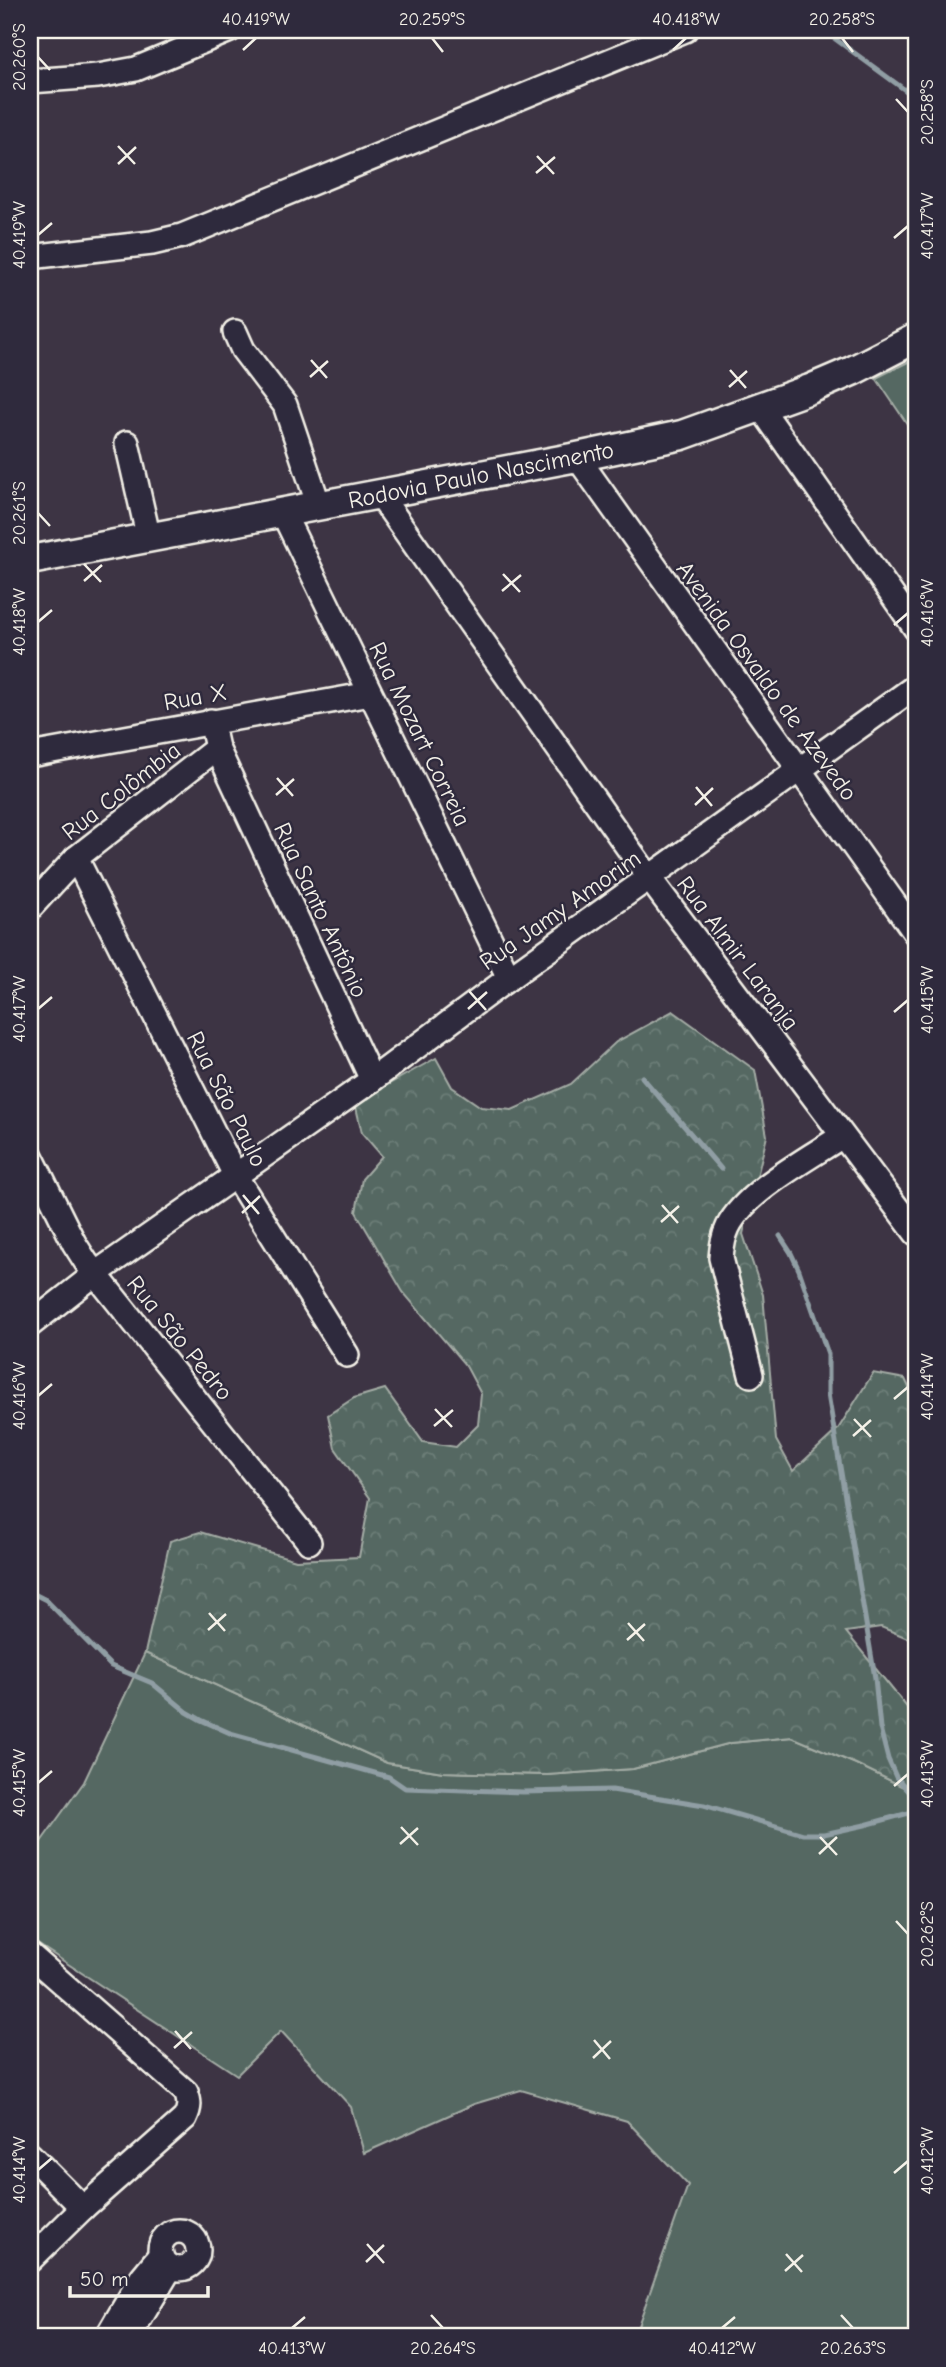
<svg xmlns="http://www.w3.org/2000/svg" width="946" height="2367" viewBox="0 0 946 2367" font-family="'Comic Neue',sans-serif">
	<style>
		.green { fill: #546862; stroke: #a4aca5; stroke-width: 2 }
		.forest { fill: url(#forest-crowns); stroke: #a4aca5; stroke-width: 2 }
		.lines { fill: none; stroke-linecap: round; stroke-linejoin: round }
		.stream { stroke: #909ea4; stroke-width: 5 }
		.minor-casing { stroke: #f4f1e8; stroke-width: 28 }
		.major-casing { stroke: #f4f1e8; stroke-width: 33 }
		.minor { stroke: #2f2a3d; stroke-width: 23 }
		.major { stroke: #2f2a3d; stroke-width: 28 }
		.ticks { fill: none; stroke: #f4f1e8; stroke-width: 2.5 }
		.labels { text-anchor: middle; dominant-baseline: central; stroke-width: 5; stroke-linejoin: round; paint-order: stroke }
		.street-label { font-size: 24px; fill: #f4f1e8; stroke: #2f2a3d }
		.neatline { fill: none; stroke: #f4f1e8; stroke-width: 2.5 }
		.ticks-label { font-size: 18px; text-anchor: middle; fill: #f4f1e8 }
	</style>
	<defs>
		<pattern id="forest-crowns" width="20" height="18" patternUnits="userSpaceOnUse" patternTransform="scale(1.75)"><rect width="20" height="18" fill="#546862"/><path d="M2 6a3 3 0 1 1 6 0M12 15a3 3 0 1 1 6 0" fill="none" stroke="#6d7e78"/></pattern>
	</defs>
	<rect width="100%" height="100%" fill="#3d3444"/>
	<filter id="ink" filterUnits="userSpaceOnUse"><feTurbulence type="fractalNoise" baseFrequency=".0143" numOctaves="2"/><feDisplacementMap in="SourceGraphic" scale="14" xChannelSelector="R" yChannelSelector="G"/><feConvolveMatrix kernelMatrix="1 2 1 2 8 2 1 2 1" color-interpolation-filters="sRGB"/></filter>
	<g filter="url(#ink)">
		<g class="green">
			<polygon points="916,358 916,437 876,378"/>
			<polygon points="145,1653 387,1763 443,1772 547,1775 633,1769 731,1743 792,1737 856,1764 916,1793 916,2337 634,2337 688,2185 627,2121 521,2090 474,2104 364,2153 351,2107 281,2031 237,2075 30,1939 30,1857 84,1782"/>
		</g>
		<polygon class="forest" points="673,1011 755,1070 767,1136 743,1234 763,1295 776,1440 793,1471 838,1429 873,1373 905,1379 916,1402 916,1630 910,1639 881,1627 846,1632 910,1711 916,1793 856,1764 792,1737 731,1743 633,1769 547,1775 443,1772 387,1763 145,1653 170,1541 200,1532 296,1560 359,1557 370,1498 335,1448 328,1415 354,1398 385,1389 423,1442 456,1447 478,1425 481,1394 466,1366 403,1292 356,1212 362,1179 382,1156 362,1133 355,1103 436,1058 452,1087 481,1107 512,1110 571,1084 616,1042"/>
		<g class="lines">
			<g class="stream">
				<polyline points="823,30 916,98"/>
				<polyline points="642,1077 721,1169"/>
				<polyline points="780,1236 791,1253 799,1270 828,1354 828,1394 875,1678 880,1728 888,1759 896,1777 916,1799"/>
				<polyline points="30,1592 46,1600 111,1666 152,1683 187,1712 201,1720 230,1733 389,1777 405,1788 523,1792 612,1790 704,1805 803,1834 824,1834 865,1825 916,1811"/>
			</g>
			<defs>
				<g id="minor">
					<polyline points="30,81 98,76 136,69 230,30"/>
					<polyline points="30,257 152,243 182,236 685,30"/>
					<polyline points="235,332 243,350 285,405 319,506"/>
					<polyline points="761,408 916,629"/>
					<polyline points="127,443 149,539"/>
					<polyline points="577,457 916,934"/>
					<polyline points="379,494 650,879 916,1233"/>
					<polyline points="283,513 509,978"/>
					<polyline points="211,721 217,748 372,1080"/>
					<polyline points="30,755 370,694"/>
					<polyline points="76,858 236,1177 347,1355"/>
					<polyline points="30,908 76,858 217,748"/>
					<polyline points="30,1154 74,1243 86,1262 309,1542"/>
					<polyline points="30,1325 95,1274 372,1080 509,978 916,686"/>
					<path d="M751,1375L721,1258C722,1247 723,1237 728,1227C745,1192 809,1158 842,1136"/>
					<path d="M30,1955L186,2092C190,2102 190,2108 185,2118L83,2208L30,2260"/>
					<polyline points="30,2155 83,2208"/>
					<circle cx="179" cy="2250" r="19"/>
					<polyline points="107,2337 142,2277 161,2254"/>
					<polyline points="129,2337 171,2267"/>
				</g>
				<polyline id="major" points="30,560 577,457 682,435 810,389 852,371 916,338"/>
			</defs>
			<use href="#minor" class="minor-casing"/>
			<use href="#major" class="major-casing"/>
			<use href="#minor" class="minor"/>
			<use href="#major" class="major"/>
		</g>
	</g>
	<path class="ticks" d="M432,38L443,52M842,38L853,52M243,50L256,38M673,50L686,38M38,57L50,70M896,99L908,112M118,146L135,164M537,156L554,174M118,164L136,147M536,173L555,157M38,235L52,223M894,238L908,226M311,360L327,378M730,370L746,388M310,377L328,361M729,387L747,371M38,513L50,526M84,564L101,582M503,574L520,592M84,581L102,565M502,591L521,575M38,622L52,610M894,625L908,613M277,778L293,796M696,787L712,806M276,795L294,779M695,805L713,788M469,991L486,1010M38,1009L52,997M468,1009L487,992M894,1012L908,1000M243,1195L259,1214M662,1205L678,1223M242,1213L260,1196M661,1222L679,1206M38,1396L52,1384M894,1399L908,1387M435,1409L452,1427M854,1419L871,1437M434,1426L453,1410M853,1436L871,1420M209,1613L225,1631M628,1623L644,1641M208,1630L226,1614M627,1640L645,1624M38,1783L52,1771M894,1786L908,1774M401,1827L418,1845M820,1837L837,1855M400,1844L418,1828M819,1854L837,1837M896,1921L908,1934M175,2031L191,2049M594,2040L610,2059M174,2048L192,2032M593,2058L611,2041M38,2170L52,2158M894,2173L908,2161M367,2244L384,2263M786,2254L802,2272M366,2262L384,2245M785,2271L803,2255M431,2315L443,2328M841,2315L853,2328M292,2328L305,2317M722,2328L735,2317"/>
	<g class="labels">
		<g class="street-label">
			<text transform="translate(481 475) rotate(-11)">Rodovia Paulo Nascimento</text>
			<text transform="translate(767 681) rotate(54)">Avenida Osvaldo de Azevedo</text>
			<text transform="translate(195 697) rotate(-10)">Rua X</text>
			<text transform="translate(420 734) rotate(64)">Rua Mozart Correia</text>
			<text transform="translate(121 791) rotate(-38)">Rua Colômbia</text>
			<text transform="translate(321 910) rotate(65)">Rua Santo Antônio</text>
			<text transform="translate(560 910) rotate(-35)">Rua Jamy Amorim</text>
			<text transform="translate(738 953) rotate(53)">Rua Almir Laranja</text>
			<text transform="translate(227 1099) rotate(63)">Rua São Paulo</text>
			<text transform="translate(180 1338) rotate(51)">Rua São Pedro</text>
		</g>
	</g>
	<rect width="946" height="2367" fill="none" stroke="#2f2a3d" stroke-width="77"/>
	<path d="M70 2286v10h138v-10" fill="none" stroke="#f4f1e8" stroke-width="3.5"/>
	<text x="80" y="2286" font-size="21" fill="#f4f1e8" stroke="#2f2a3d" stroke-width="5" paint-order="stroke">50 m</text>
	<rect x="38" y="38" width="870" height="2290" class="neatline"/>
	<g class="ticks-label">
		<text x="256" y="25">40.419°W</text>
		<text x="432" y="25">20.259°S</text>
		<text x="686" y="25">40.418°W</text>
		<text x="842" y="25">20.258°S</text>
		<text transform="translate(19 57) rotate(-90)" y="6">20.260°S</text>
		<text transform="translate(927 112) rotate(-90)" y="6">20.258°S</text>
		<text transform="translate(927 226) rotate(-90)" y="6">40.417°W</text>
		<text transform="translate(19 235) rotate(-90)" y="6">40.419°W</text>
		<text transform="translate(19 513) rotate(-90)" y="6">20.261°S</text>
		<text transform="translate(927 613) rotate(-90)" y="6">40.416°W</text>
		<text transform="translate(19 622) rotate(-90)" y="6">40.418°W</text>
		<text transform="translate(927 1000) rotate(-90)" y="6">40.415°W</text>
		<text transform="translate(19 1009) rotate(-90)" y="6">40.417°W</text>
		<text transform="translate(927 1387) rotate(-90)" y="6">40.414°W</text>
		<text transform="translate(19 1396) rotate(-90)" y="6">40.416°W</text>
		<text transform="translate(927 1774) rotate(-90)" y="6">40.413°W</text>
		<text transform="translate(19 1783) rotate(-90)" y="6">40.415°W</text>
		<text transform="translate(927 1934) rotate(-90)" y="6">20.262°S</text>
		<text transform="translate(927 2161) rotate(-90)" y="6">40.412°W</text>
		<text transform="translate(19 2170) rotate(-90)" y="6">40.414°W</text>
		<text x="292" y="2354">40.413°W</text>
		<text x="443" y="2354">20.264°S</text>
		<text x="722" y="2354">40.412°W</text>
		<text x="853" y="2354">20.263°S</text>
	</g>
</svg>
